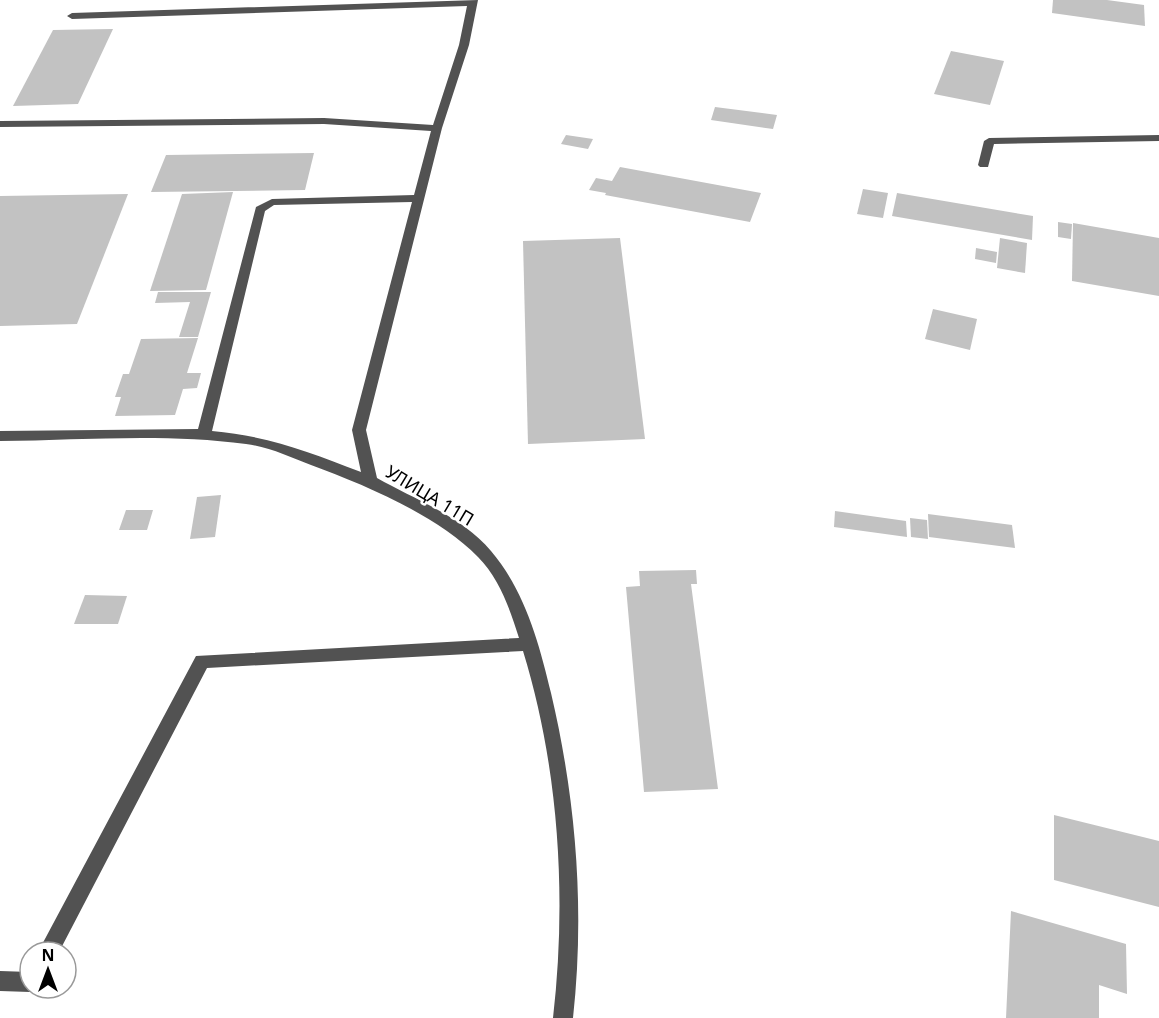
<svg xmlns="http://www.w3.org/2000/svg" width="1159" height="1018" viewBox="0 0 1159 1018" font-family="'Noto Sans',sans-serif">
	<style>
		.building { fill: #c2c2c2 }
		.lines { fill: none; stroke-linecap: round; stroke-linejoin: round }
		.minor { fill: #525252; fill-rule: evenodd }
		.labels { text-anchor: middle; dominant-baseline: central; stroke-width: 5; stroke-linejoin: round; paint-order: stroke }
		.street-label { font-size: 18px; fill: #000; stroke: #fff }
	</style>
	<rect width="100%" height="100%" fill="#fff"/>
	<g class="building">
		<polygon points="1053,0 1107,0 1144,5 1145,26 1052,13"/>
		<polygon points="113,29 78,104 13,106 53,30"/>
		<polygon points="951,51 1004,61 990,105 934,94"/>
		<polygon points="715,107 777,115 773,129 711,120"/>
		<polygon points="566,135 593,139 588,149 561,144"/>
		<polygon points="314,153 305,190 151,192 166,155"/>
		<polygon points="620,167 761,193 750,222 605,195 606,193 589,190 596,178 612,181"/>
		<polygon points="863,189 888,193 883,218 857,214"/>
		<polygon points="233,192 206,290 150,291 182,194"/>
		<polygon points="897,193 1033,216 1032,240 892,216"/>
		<polygon points="128,194 77,324 0,326 0,196"/>
		<polygon points="1058,222 1072,224 1071,239 1058,237"/>
		<polygon points="1073,223 1159,238 1159,296 1072,281"/>
		<polygon points="620,238 645,439 528,444 523,241"/>
		<polygon points="1000,238 1027,243 1025,273 997,268"/>
		<polygon points="976,248 997,252 996,263 975,259"/>
		<polygon points="158,292 211,292 198,337 179,337 190,302 155,303"/>
		<polygon points="933,309 977,319 970,350 925,339"/>
		<polygon points="198,338 187,373 201,373 197,388 183,389 175,415 115,416 121,397 115,397 123,374 129,374 141,339"/>
		<polygon points="221,495 215,537 190,539 197,497"/>
		<polygon points="126,510 153,510 147,530 119,530"/>
		<polygon points="835,511 906,521 907,537 834,527"/>
		<polygon points="928,514 1012,525 1015,548 929,537"/>
		<polygon points="910,518 927,520 928,539 911,537"/>
		<polygon points="696,570 697,584 691,584 718,789 644,792 626,587 640,586 639,571"/>
		<polygon points="85,595 127,596 118,624 74,624"/>
		<polygon points="1054,815 1159,841 1159,907 1054,880"/>
		<polygon points="1011,911 1126,944 1127,994 1099,985 1099,1018 1006,1018"/>
	</g>
	<g class="lines">
		<g class="minor">
			<path d="M478,0L469,45L442,128L366,430L377,478C414,499 463,517 491,551C525,591 539,643 551,693C576,799 585,909 573,1018H553C567,897 559,768 523,651L207,668L59,952H38L196,656L519,638C510,609 499,578 478,557C437,515 365,485 311,465C290,457 269,447 246,444C166,433 81,440 0,441V431L198,429L256,207L272,199L414,195L431,131L324,124L0,127V121L324,118L433,125L459,45L467,6L72,19L67,16L72,13ZM412,202L352,430L361,472C309,452 268,436 212,431L265,211L274,205Z"/>
			<polygon points="1159,135 1159,141 994,144 988,167 980,167 978,165 984,141 989,138"/>
			<polygon points="0,971 30,972 30,988 37,989 30,992 0,991"/>
		</g>
	</g>
	<g class="labels">
		<g class="street-label">
			<text transform="translate(430 495) rotate(31)">УЛИЦА 11П</text>
		</g>
	</g>
	<g transform="translate(48 970)"><circle r="28" fill="#ffffff" stroke="#999999" stroke-width="1.5"/>
	<path d="M0-4.5L10 22L0 15L-10 22Z" fill="#000000"/>
	<text y="-9" font-size="16" font-weight="bold" text-anchor="middle" fill="#000000">N</text>
	</g>
</svg>
